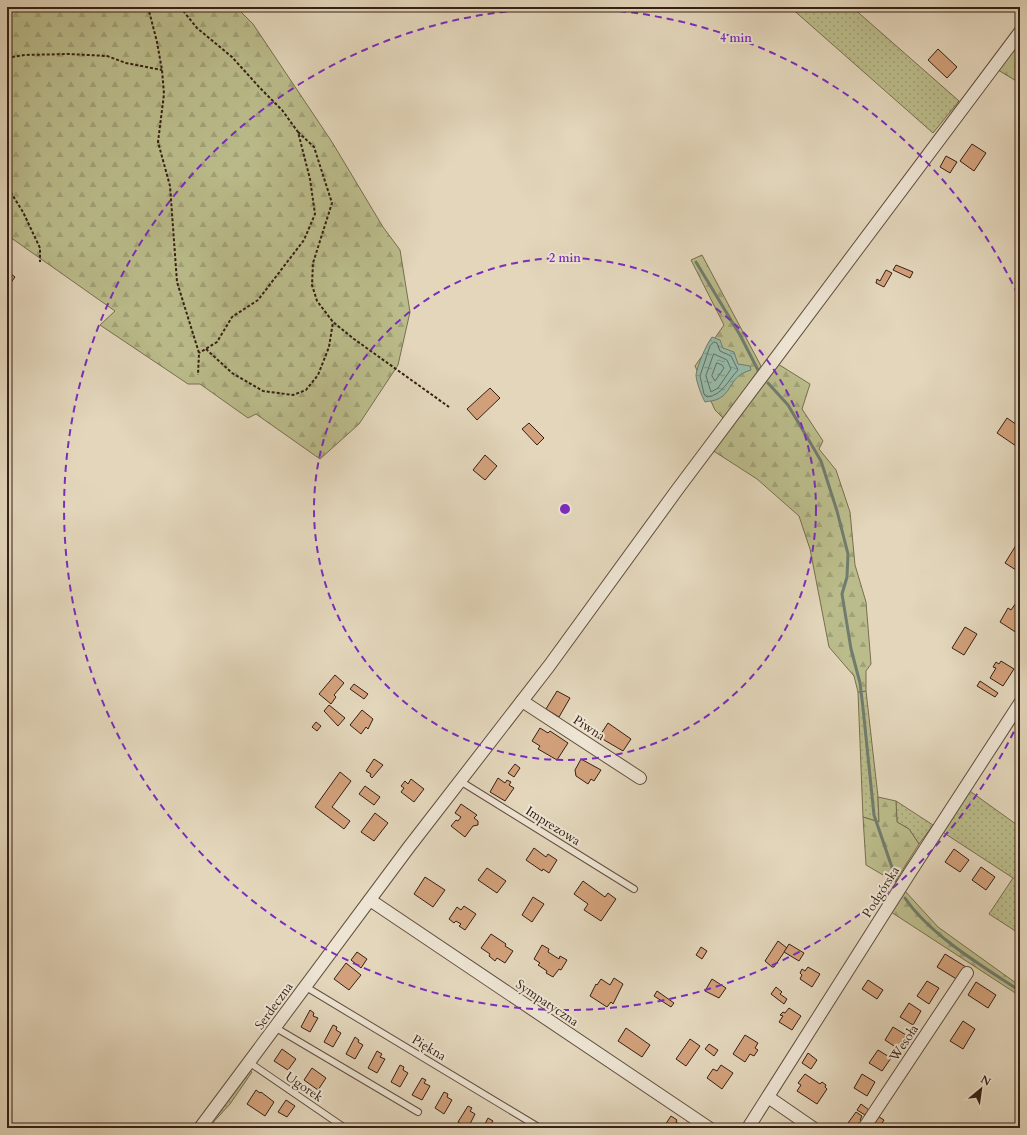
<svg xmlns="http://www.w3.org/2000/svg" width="1027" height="1135" viewBox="0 0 1027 1135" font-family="Cardo,serif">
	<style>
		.green { fill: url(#green-dots); stroke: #786e50 }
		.forest { fill: url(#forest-firs); stroke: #786e50 }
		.water { fill: url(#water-ripples); stroke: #707c6e }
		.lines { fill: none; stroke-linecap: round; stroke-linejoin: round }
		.shore { stroke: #666d60; stroke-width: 1 }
		.stream { stroke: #707c6e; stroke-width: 3 }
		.building { fill: #d2a17b; stroke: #362015 }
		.service-casing { stroke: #614e3e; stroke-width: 8 }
		.minor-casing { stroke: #614e3e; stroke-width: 14 }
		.path { stroke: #362015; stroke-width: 2; stroke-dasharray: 3 2; stroke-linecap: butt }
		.service { stroke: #ede4d3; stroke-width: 6 }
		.minor { stroke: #ede4d3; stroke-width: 12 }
		.ring { fill: none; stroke: #7b2cbf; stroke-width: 2; stroke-dasharray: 7 5 }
		.labels { text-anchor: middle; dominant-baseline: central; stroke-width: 4; stroke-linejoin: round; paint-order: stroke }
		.street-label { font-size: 13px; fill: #362015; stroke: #ede4d3 }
		.centre { fill: #7b2cbf; stroke: #ede4d3; stroke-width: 2 }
		.ring-label { font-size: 12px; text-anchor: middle; font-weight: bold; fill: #7b2cbf; stroke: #ede4d3; stroke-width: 4; stroke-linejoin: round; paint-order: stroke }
	</style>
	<defs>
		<pattern id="green-dots" width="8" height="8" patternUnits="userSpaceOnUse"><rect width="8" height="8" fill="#bbbc8b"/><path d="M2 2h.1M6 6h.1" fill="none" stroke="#a1a177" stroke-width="1.8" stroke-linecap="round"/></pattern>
		<pattern id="forest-firs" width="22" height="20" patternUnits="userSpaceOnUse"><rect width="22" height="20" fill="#bbbc8b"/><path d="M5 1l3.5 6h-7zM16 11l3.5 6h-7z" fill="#a1a177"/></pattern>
		<pattern id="water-ripples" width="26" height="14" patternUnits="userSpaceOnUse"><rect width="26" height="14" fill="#96baaa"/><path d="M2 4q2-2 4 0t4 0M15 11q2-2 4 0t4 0" fill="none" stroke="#7b9789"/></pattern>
	</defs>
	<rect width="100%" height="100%" fill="#e3d6bb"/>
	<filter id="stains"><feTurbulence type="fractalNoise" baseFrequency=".005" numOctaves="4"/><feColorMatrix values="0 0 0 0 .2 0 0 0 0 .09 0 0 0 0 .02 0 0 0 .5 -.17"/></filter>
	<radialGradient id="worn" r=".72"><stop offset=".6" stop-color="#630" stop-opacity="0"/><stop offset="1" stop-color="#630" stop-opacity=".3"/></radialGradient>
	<g class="green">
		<polygon points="790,7 852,7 959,101 933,133"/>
		<polygon points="866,691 878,797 879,822 863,817 858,692"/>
		<polygon points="967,789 1020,827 1020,934 989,914 1013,878 941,831"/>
		<polygon points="896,801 933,825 919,844 909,829 897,822"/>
		<polygon points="248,1069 252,1072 230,1104 208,1128 203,1128"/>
	</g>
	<g class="forest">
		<polygon points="7,7 236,7 253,24 332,142 383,227 400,250 410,312 398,365 359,424 320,459 256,414 248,418 200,384 188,384 100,325 115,311 7,235"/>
		<polygon points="1020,39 1020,80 1018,82 998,70"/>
		<polygon points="702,255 761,366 724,419 715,410 695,366 724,325 691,260"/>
		<polygon points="778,364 810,384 802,409 823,441 819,449 836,470 850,512 855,565 866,602 871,664 866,671 866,691 858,692 854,676 829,647 810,549 799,516 757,479 712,450"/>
		<polygon points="878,797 896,801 897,822 909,829 919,844 895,882 866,865 863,817 879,822"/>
		<polygon points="905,891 938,927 1020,986 1020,996 891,912"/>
	</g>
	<path class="water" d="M712,337L720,340L723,348L734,352L738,364L750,366L751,370C729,376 733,392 718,399C714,401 709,401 705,402C702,397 696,381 696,375C697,366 706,345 712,337Z"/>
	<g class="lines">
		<g class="shore">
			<path d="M714,342L717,343L720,351L731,356L738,370C728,380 723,395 707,397L704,394L700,376L710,346Z"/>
			<polygon points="714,354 727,360 731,369 718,388 711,392 706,376"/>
			<polygon points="717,363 722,365 724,368 715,381 712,376"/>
		</g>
		<g class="stream">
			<polyline points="696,262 740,335 759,372"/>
			<polyline points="768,383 788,405 814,449 821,461 837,511 848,554 847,577 842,594 851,649 860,683 863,708 874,815 897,882"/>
			<path d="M905,898C930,935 982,966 1020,991"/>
		</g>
	</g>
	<g class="building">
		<polygon points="938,49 957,67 947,78 928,60"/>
		<polygon points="972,144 986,153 974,171 960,161"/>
		<polygon points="946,156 957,162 950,173 940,167"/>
		<polygon points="896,265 913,272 910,278 893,270"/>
		<polygon points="886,270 892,273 884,287 876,283 877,279 880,281"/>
		<polygon points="7,271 15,277 7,288"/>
		<polygon points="490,388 500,398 477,420 467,409"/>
		<polygon points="1007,418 1020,427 1019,448 997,433"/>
		<polygon points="529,423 544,438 537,445 522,429"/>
		<polygon points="485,455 497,466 485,480 473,470"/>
		<polygon points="1018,542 1020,544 1020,565 1016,570 1005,563"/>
		<polygon points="1016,603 1020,606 1020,635 1000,622 1008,608 1011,610"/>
		<polygon points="965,627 977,634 964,655 952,648"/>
		<polygon points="1001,661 1014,669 1003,686 990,678 996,668 993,667 996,662 999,664"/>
		<polygon points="335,675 344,683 334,695 336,697 331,704 319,694"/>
		<polygon points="980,681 998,693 995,697 977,686"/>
		<polygon points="354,684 368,694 364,699 350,689"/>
		<polygon points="557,691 570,698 559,717 546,709"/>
		<polygon points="329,705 345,718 338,726 324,711"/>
		<polygon points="362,710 373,719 368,729 366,727 361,734 350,725"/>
		<polygon points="316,722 321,726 317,731 312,727"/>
		<polygon points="608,723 631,739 623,751 599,737"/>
		<polygon points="540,728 548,733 550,731 568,743 557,760 538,749 540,746 532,741"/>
		<polygon points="374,759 383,765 372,778 370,776 371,774 366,771"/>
		<polygon points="581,759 601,770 594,781 591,779 588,784 576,776 575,770"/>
		<polygon points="515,764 520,768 514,777 508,773"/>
		<polygon points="340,772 351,781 332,807 350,821 344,829 315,807"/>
		<polygon points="498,778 505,783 507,780 511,782 509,785 514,788 505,801 490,792"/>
		<polygon points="411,779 424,789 414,802 401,792 404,788 401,786 405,781 408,784"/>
		<polygon points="365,786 380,797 374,805 359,794"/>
		<polygon points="461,804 477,815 474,818 478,821 478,825 473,826 465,837 451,826 456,820 458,821 461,817 455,813"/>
		<polygon points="375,813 388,823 374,841 361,832"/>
		<polygon points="534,848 546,857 548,854 557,860 549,873 543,869 542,871 526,860"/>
		<polygon points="954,849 969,860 960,872 945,862"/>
		<polygon points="981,867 995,877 986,890 972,880"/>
		<polygon points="487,868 506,881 497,893 478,880"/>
		<polygon points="425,877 445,890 433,907 414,894"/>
		<polygon points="583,881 605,897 608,893 616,899 601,921 584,910 588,904 574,894"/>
		<polygon points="533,897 544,904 532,922 522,915"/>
		<polygon points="464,906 476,914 465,930 459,926 461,924 456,921 454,923 449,919 457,907 461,910"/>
		<polygon points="491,934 506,944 505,946 513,951 505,963 497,958 495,961 489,956 490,954 481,948"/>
		<polygon points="778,941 787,948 774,967 772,967 765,961"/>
		<polygon points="789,944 804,953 799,961 784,952"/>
		<polygon points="542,945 549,949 548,952 559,959 560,956 567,960 561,970 559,969 553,977 546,973 547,971 538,965 540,963 534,959"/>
		<polygon points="701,947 707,951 702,959 696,955"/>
		<polygon points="357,952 367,959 361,968 351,960"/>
		<polygon points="945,954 966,967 958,980 937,967"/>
		<polygon points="346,963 361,975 349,990 334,979"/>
		<polygon points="808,967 820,974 812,987 800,979 802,975 800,973 802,969 805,971"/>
		<polygon points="614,978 623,984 613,1004 611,1002 607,1007 590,996 596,984 597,985 601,979 610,985"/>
		<polygon points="712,979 726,988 719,998 705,991"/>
		<polygon points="868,980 883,990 877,999 862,989"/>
		<polygon points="927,981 939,988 929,1004 917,996"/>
		<polygon points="976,982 996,995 988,1008 968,995"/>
		<polygon points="776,987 782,992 780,994 787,999 784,1004 771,994"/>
		<polygon points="657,991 674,1003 671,1007 654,996"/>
		<polygon points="909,1003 921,1011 913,1025 900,1017"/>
		<polygon points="789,1008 801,1016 792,1030 779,1022 783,1016 780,1015 783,1012 785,1013"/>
		<polygon points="310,1010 314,1013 313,1016 318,1018 310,1032 301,1027"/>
		<polygon points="963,1021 975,1029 963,1049 950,1041"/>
		<polygon points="333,1025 337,1027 336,1030 341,1033 333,1047 324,1042"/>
		<polygon points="893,1027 906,1035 897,1048 885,1040"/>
		<polygon points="626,1028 650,1045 642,1057 618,1041"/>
		<polygon points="745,1035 758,1043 755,1048 758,1050 754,1056 750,1054 745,1062 733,1054"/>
		<polygon points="355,1037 359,1040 358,1042 363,1045 355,1059 346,1054"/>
		<polygon points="690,1039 700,1046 686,1066 676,1059"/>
		<polygon points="709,1044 718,1050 714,1056 705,1049"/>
		<polygon points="282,1049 296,1059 288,1070 274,1061"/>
		<polygon points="878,1050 891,1058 882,1071 869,1063"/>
		<polygon points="377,1051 382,1054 380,1057 385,1059 377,1073 368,1068"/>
		<polygon points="808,1053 817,1060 811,1069 802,1063"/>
		<polygon points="400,1065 404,1067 403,1070 408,1073 400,1087 391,1082"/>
		<polygon points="721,1065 733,1073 722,1089 707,1078 713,1069 717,1071"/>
		<polygon points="312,1068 326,1078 318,1090 304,1080"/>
		<polygon points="805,1074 820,1084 822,1082 826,1085 825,1087 827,1089 817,1104 797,1091 801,1085 798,1083"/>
		<polygon points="862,1074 875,1082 867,1096 854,1088"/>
		<polygon points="422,1078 426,1080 424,1083 430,1086 422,1100 412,1095"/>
		<polygon points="256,1090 260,1093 261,1092 274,1102 265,1116 247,1104"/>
		<polygon points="444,1092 448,1094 447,1097 452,1100 444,1114 435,1108"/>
		<polygon points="286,1100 295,1106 287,1117 278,1112"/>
		<polygon points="861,1104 869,1110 865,1115 857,1110"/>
		<polygon points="468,1106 472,1108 470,1111 475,1114 468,1128 458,1122"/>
		<polygon points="856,1112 862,1116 860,1120 862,1121 860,1124 858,1123 855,1128 848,1123"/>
		<polygon points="876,1115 884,1120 879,1128 871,1123"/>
		<polygon points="671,1116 677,1120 676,1122 685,1128 663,1128"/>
		<polygon points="488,1118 493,1121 491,1124 496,1126 495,1128 483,1128"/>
	</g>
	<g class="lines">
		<defs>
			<g id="service">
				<polyline points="460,781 634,889"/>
				<polyline points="306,987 540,1128"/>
				<polyline points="276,1028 418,1112"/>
				<polyline points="250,1063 345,1128"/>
			</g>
			<g id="minor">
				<polyline points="522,701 640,778"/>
				<polyline points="370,900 709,1128"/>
				<polyline points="768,1097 813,1128"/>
				<polyline points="200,1128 409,847 549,666 677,490 1020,32"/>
				<polyline points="748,1128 909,874 1020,703"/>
				<polyline points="864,1128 967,973"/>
			</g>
		</defs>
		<use href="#service" class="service-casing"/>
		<use href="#minor" class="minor-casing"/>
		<g class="path">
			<polyline points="148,7 157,42 162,70 164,94 158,142 170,186 177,282 199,353 198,375"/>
			<polyline points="180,7 197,28 232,57 260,88 282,110 298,132 310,179 315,214 304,240 258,300 232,317 217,342 199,353"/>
			<polyline points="7,58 24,55 69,54 107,56 126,63 162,70"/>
			<polyline points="298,132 314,147 332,203 313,263 312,285 317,301 333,322 354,339 449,407"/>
			<polyline points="7,178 8,188 23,212 40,248 40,262"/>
			<polyline points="206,349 232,373 263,391 293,395 306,390 318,375 329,347 333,322"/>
		</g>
		<use href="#service" class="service"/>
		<use href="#minor" class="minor"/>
	</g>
	<g class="ring">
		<circle cx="565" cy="509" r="251"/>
		<path d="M1019 721A501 501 0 1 1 1019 297"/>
	</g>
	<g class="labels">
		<g class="street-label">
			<text transform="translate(589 728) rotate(33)">Piwna</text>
			<text transform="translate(553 826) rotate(32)">Imprezowa</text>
			<text transform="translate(881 892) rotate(-58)">Podgórska</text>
			<text transform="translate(547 1003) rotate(34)">Sympatyczna</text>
			<text transform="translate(274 1006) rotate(-54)">Serdeczna</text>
			<text transform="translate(904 1043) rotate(-56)">Wesoła</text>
			<text transform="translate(429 1048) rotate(31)">Piękna</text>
			<text transform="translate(304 1087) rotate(34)">Ugorek</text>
		</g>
	</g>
	<circle cx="565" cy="509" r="6" class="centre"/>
	<g class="ring-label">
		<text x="736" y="42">4 min</text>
		<text x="565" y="262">2 min</text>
	</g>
	<rect width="1027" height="1135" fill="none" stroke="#e3d6bb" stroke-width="24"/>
	<rect x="8" y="8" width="1011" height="1119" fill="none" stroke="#362015" stroke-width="2"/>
	<rect x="12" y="12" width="1003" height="1111" fill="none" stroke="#362015"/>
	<g transform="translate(981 1089) rotate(29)" stroke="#ede4d3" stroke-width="3" paint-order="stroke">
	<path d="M0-3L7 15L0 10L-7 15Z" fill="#362015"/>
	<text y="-6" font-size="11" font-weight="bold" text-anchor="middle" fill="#362015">N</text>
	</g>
	<rect width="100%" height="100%" filter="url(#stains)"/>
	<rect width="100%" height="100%" fill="url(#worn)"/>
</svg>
